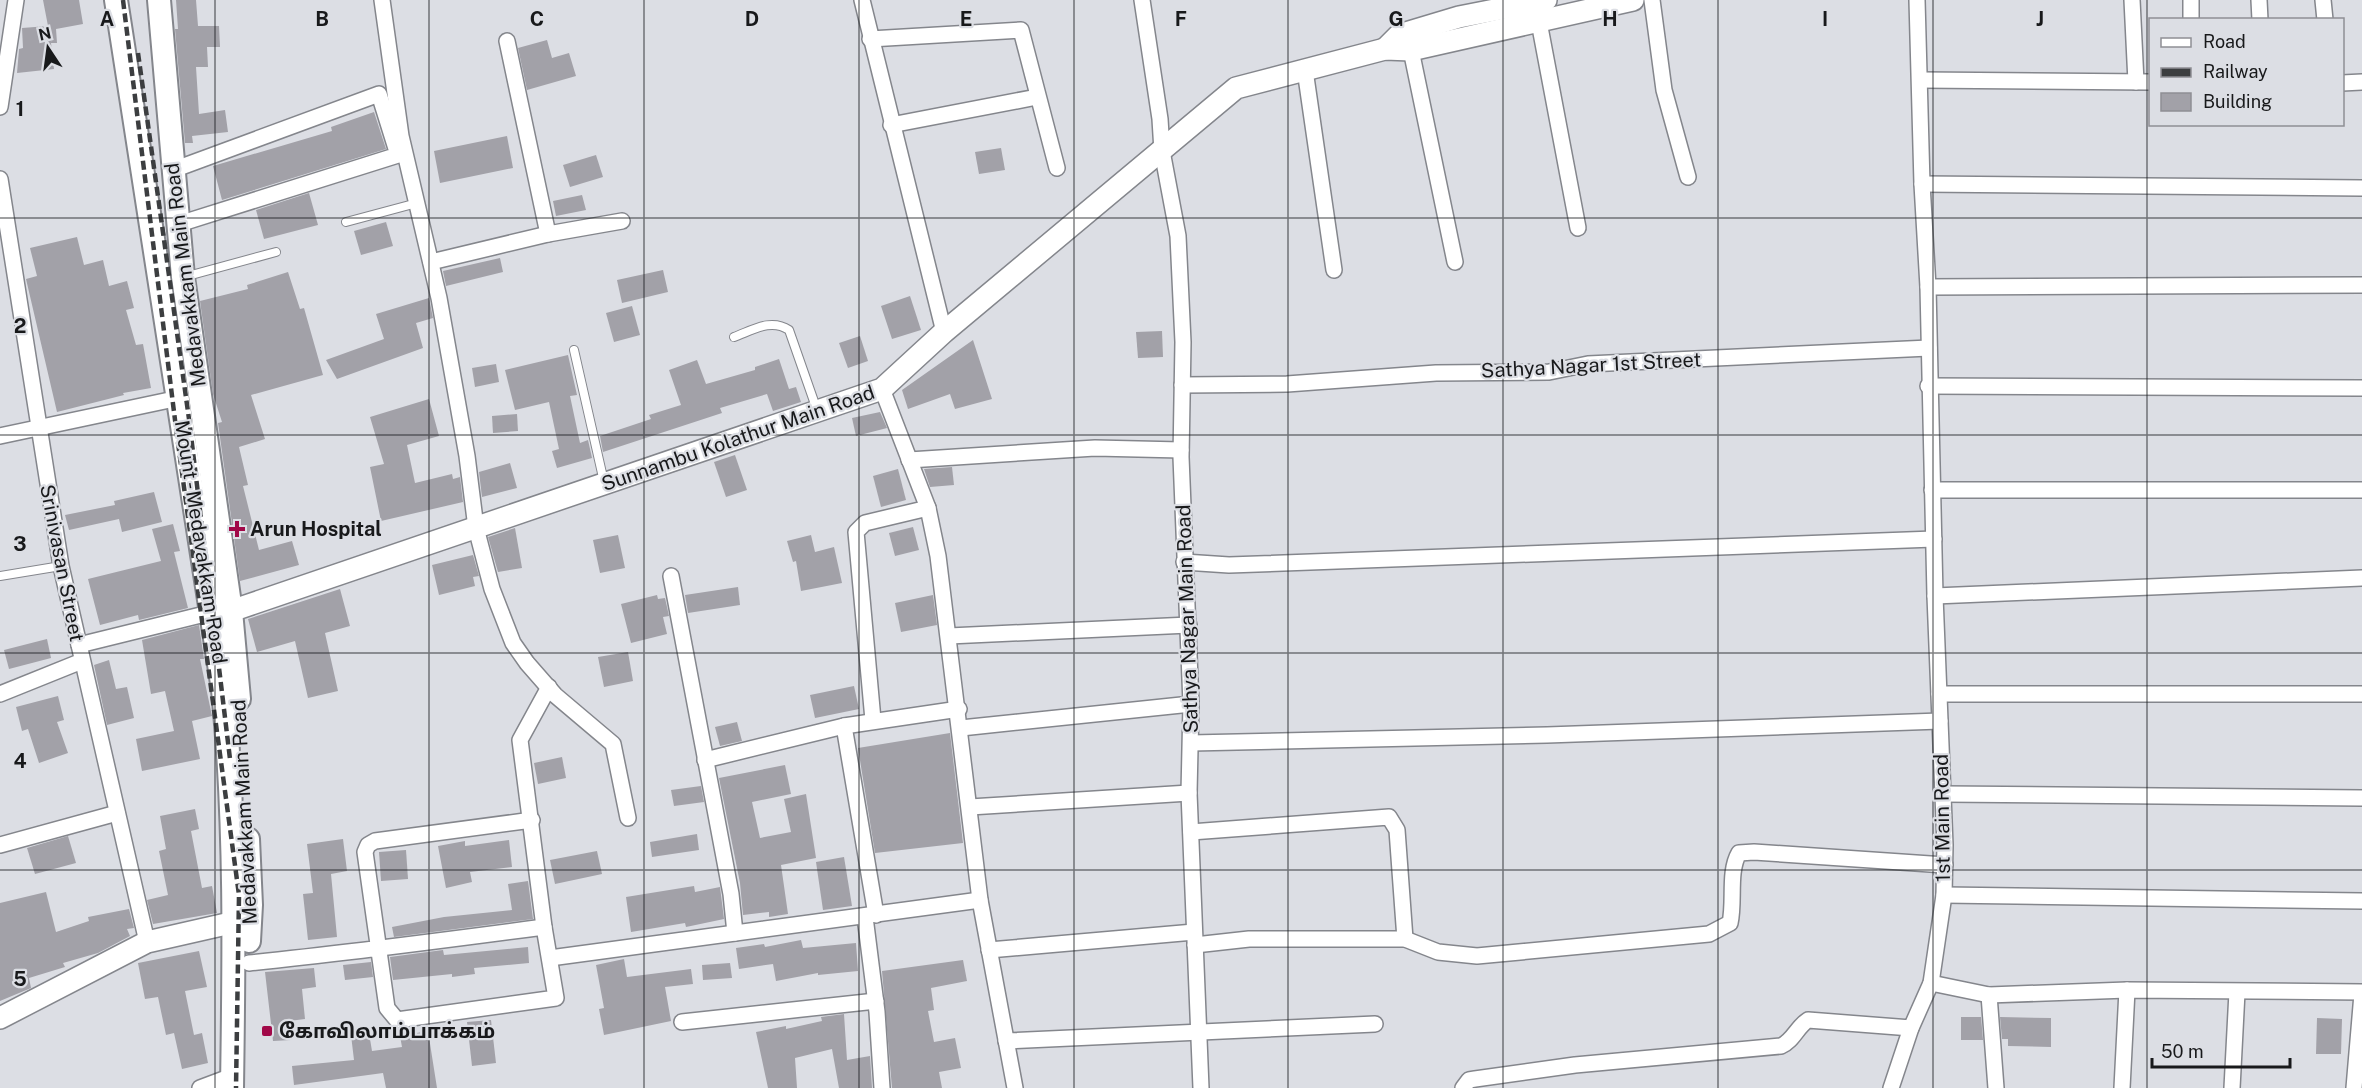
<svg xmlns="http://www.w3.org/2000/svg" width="2362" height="1088" viewBox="0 0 2362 1088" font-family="'Public Sans','Noto Sans Tamil',sans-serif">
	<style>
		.building { fill: #a2a1a8 }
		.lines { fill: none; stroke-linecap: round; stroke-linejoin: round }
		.lane-casing { stroke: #84868c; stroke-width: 10 }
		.street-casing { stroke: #84868c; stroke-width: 18 }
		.secondary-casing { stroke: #84868c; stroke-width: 24 }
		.primary-casing { stroke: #84868c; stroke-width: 26 }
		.lane { stroke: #fff; stroke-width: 8 }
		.street { stroke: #fff; stroke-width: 15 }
		.secondary { stroke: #fff; stroke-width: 21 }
		.primary { stroke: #fff; stroke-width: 22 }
		.rail { stroke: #3c3e40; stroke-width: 4.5; stroke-dasharray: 9 4.5; stroke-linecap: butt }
		.grid { fill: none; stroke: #18191b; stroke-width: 1.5; stroke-opacity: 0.55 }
		.poi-dot { fill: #a10848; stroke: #dcdee4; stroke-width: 2 }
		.labels { text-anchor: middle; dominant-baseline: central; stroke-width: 4.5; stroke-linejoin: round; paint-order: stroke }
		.street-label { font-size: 20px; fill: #18191b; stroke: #dcdee4 }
		.poi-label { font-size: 20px; font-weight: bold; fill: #18191b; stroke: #dcdee4; text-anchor: start }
		.grid-label { font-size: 20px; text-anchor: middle; font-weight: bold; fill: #18191b; stroke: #dcdee4; stroke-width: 4.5; stroke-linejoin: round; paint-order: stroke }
	</style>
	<rect width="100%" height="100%" fill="#dcdee4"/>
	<g class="building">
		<polygon points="43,0 79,0 83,24 56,29 57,43 51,43 54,69 17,73 19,49 23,48 22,28 48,26"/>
		<polygon points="176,0 196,0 198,26 219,26 220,47 207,47 208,67 196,67 199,114 225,110 228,132 192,136 193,143 185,143 175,29 178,29"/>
		<polygon points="547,40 552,58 569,53 576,76 527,90 518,48"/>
		<polygon points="374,112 386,149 222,200 213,166 332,131 331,127"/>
		<polygon points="507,136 513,168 440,183 434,151"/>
		<polygon points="1001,148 1005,170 979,174 975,152"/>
		<polygon points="596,155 603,177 570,187 563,165"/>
		<polygon points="309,193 318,225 264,239 256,210"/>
		<polygon points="582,195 586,210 556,216 553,201"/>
		<polygon points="386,222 393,246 361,255 354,231"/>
		<polygon points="77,237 84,265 103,260 109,286 127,281 134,308 126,310 136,345 143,344 151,388 123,393 124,395 57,412 26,279 37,276 30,248"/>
		<polygon points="500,258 503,272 446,286 443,271"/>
		<polygon points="663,270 668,292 622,303 617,280"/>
		<polygon points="288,272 300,309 304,308 323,375 251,395 265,439 239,447 248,485 243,486 259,550 292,541 299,565 240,581 218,423 222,422 213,394 200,301 248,289 247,285"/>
		<polygon points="910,296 921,330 892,339 881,306"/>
		<polygon points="429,298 433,318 416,323 423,348 337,379 326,360 384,339 376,314"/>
		<polygon points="632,306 640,335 614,342 606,313"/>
		<polygon points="1162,331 1163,357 1138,358 1136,332"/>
		<polygon points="860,336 868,361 848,368 839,343"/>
		<polygon points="973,340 992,399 955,409 950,394 908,409 902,390"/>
		<polygon points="568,355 577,395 570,396 580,443 588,440 592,458 557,468 552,451 559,449 549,402 515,410 505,370"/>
		<polygon points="779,359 789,389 796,387 801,402 773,411 767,394 720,408 722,413 603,452 600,436 651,419 649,415 681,405 669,370 697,360 706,384 755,370 755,367"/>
		<polygon points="496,364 499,382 475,387 472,368"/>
		<polygon points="429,399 439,436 407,445 415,483 452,474 453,479 460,477 463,502 381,521 370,467 384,464 370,417"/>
		<polygon points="880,412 887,428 856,436 852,418"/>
		<polygon points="517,414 518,431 493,433 492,416"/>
		<polygon points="735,455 747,490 726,497 714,462"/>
		<polygon points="510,463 517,488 482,497 479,472"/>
		<polygon points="952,467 954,485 930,487 924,469"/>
		<polygon points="898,469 906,500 881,507 873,476"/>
		<polygon points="154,492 162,522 122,532 119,519 69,530 65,515 115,505 114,501"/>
		<polygon points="173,524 180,551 174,552 188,608 139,620 138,615 100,625 88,579 161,561 152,529"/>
		<polygon points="913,527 919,550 895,556 889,533"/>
		<polygon points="515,528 522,568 498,572 488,537"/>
		<polygon points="618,535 625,568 600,573 593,540"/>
		<polygon points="811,535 815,552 834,547 842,583 801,591 796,561 793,562 787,541"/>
		<polygon points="473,555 479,576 473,577 475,586 439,595 432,565"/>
		<polygon points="738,587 740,605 688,613 685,595"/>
		<polygon points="340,589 350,626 325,633 338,691 308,698 295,641 257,652 248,619"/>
		<polygon points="657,595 658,599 665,598 669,616 663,617 667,634 631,643 621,604"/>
		<polygon points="933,595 937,625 901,632 895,603"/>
		<polygon points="199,625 204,659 200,659 212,716 192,721 200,759 142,771 136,739 174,731 165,691 151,694 142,640"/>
		<polygon points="47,639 51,658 9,669 4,650"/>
		<polygon points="628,652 633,681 604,687 598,657"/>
		<polygon points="109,660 116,689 127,687 134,718 107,725 94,665"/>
		<polygon points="854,686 859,709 815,718 810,695"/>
		<polygon points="58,696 64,720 57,722 68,753 39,763 28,729 22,731 16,707"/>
		<polygon points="737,722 742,741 720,746 715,727"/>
		<polygon points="950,733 963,843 875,853 858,748"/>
		<polygon points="562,757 566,778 538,784 534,763"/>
		<polygon points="785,765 791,794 752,802 760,838 791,832 784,799 806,794 816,858 781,865 788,914 769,917 769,912 743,915 740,883 719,778"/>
		<polygon points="701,786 704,802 674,806 671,790"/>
		<polygon points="195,809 199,829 191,831 202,888 212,886 217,913 153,924 147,900 168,895 159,851 166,849 160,816"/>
		<polygon points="697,834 699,850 652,857 650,842"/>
		<polygon points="68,836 76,863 35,874 27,848"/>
		<polygon points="343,839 347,871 331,874 337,937 308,940 303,894 313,893 307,844"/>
		<polygon points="509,840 512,867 470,872 472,882 446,888 438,846 465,841 465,846"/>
		<polygon points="406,850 408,879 381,881 379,852"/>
		<polygon points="597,851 602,874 555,884 550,860"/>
		<polygon points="844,857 852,906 823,910 816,862"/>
		<polygon points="528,881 533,919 394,937 392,927 444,917 512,910 508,884"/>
		<polygon points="694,886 695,892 720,887 724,919 686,927 685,923 631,932 626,897"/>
		<polygon points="46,892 56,932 89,921 88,917 129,909 134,928 127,929 130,936 98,953 63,963 65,967 29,978 31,988 0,1001 0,903"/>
		<polygon points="801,940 803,948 856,943 858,971 818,975 818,973 776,981 773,964 739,969 736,948 764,944 765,947"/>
		<polygon points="528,947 529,963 474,968 475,974 452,977 452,974 393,980 390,957 443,950 444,955"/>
		<polygon points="199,951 207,987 185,991 194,1035 202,1033 208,1063 182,1069 174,1033 166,1035 158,997 145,999 138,963"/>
		<polygon points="624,959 627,977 691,969 693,984 665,987 671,1021 604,1035 599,1009 604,1008 596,965"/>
		<polygon points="963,960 967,981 931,988 934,1010 928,1011 934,1042 955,1038 961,1068 939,1072 942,1088 892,1088 882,971"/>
		<polygon points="371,962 373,977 345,980 343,965"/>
		<polygon points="730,963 732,978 703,980 702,965"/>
		<polygon points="314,968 316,987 302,989 305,1019 289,1021 291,1040 273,1041 265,972"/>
		<polygon points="844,1014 847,1060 870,1056 872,1088 839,1088 832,1049 795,1058 797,1088 768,1088 756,1032 786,1026 786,1029 822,1021 821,1017"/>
		<polygon points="1961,1017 1981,1017 1983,1040 1961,1040"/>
		<polygon points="2000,1017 2051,1018 2051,1047 2008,1046 2008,1039 2002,1039"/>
		<polygon points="2317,1018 2342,1019 2341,1054 2316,1054"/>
		<polygon points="491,1020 496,1063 472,1066 467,1022"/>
		<polygon points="428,1031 437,1088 386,1088 383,1073 294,1085 292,1066 354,1060 351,1035 369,1033 372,1051 402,1047 400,1036"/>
	</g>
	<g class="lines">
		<defs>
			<g id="lane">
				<polyline points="346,222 417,203"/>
				<polyline points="184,277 276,252"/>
				<path d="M734,337C753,330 771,318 789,330L817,410"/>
				<polyline points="574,350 604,482"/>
				<polyline points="0,576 61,566"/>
			</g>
			<g id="street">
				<polyline points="382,0 401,136 439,298 467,456 476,528 492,589 513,643 527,663 555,695 613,744 628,818"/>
				<polyline points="862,0 944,332"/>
				<polyline points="1142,0 1160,119 1162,151 1178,236 1183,342 1181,457 1191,704 1189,793 1201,1088"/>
				<polyline points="1652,0 1664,90 1688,177"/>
				<polyline points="2132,0 2136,82"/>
				<polyline points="2191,0 2191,20"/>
				<polyline points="2259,0 2260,20"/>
				<polyline points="2323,0 2325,20"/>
				<polyline points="1539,22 1578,228"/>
				<polyline points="870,39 1021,30 1057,168"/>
				<polyline points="507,41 548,234"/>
				<polyline points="1411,50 1455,262"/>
				<polyline points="1305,70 1334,270"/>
				<polyline points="1921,80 2150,82"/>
				<polyline points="2342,83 2362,82"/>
				<polyline points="0,107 16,0"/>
				<polyline points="891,125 1037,97"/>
				<polyline points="173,170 379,94 398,155 179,224"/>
				<polyline points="0,179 61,566 147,942"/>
				<polyline points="1922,184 2362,188"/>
				<polyline points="431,262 548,234 622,221"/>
				<polyline points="1928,287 2362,285"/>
				<polyline points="1182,385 1287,384 1436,373 1549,372 1588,364 1929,348"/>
				<polyline points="1928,386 2362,388"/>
				<polyline points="882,389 928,508 938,556 980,900 1015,1088"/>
				<polyline points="0,436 179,398"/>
				<polyline points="909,460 1095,448 1181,450"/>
				<polyline points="1932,490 2362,490"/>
				<polyline points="1184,562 1229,565 1934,539"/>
				<polyline points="671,576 731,894 735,933"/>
				<polyline points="1935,596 2362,578"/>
				<polyline points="949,636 1189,625"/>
				<polyline points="79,645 213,612"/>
				<polyline points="0,694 82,661"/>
				<polyline points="1939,694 2362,694"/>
				<polyline points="873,720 856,532 865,523 928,508"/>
				<polyline points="961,728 1191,704"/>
				<polyline points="1191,743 1547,735 1940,721"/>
				<polyline points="705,760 844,726"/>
				<polyline points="1944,794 2362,798"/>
				<polyline points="970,807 1189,793"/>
				<polyline points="1191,832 1389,817 1397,830 1405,939"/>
				<polyline points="0,845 117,813"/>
				<polyline points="1944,895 2362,901"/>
				<polyline points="876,915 844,726 959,709"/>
				<polyline points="865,917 877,1012 882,1088"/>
				<polyline points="544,927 520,740 549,687"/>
				<path d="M1195,945L1249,939H1405L1438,952L1477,956L1709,934L1730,923C1735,901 1728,872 1739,853L1754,852L1945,865"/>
				<polyline points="989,950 1194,932"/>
				<polyline points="550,958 980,900"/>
				<path d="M249,963C348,953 446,940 544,927L556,998L397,1020L387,1008L365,852L368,845L375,841L532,820"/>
				<polyline points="1931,983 1989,995 2127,990 2362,992"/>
				<polyline points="1989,995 1996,1088"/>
				<polyline points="682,1022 876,1001"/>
				<polyline points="1006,1041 1375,1024"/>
				<polyline points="200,1088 232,1076"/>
				<path d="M1463,1088L1469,1080L1475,1079L1575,1065L1781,1046C1793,1041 1797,1027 1808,1020L1911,1028"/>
				<polyline points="1891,1088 1911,1028 1931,983 1944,895 1945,845 1935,596 1928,287 1922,184 1917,0"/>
				<polyline points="2122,1088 2127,990"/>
				<polyline points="2232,1088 2237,992"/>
				<polyline points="2354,1088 2362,994"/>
			</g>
			<g id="secondary">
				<polyline points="1385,49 1399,35 1459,17 1546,0"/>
				<polyline points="213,612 231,611 882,389 944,332 1236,88 1385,49 1411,50 1633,0"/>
				<polyline points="0,1018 147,942 235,922 249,922"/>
			</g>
			<g id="primary">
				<path d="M116,0L223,690C236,823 234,955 232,1088"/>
				<polyline points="159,0 183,277 231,611 239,699"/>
				<polyline points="248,839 251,905 249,941"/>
			</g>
		</defs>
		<use href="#lane" class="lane-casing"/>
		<use href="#street" class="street-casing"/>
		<use href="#secondary" class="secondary-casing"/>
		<use href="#primary" class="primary-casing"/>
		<use href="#lane" class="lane"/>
		<use href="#street" class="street"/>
		<use href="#secondary" class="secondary"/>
		<use href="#primary" class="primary"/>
		<g class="rail">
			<polyline points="123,0 176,428 239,895 236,1088"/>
			<polyline points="138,53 189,419 230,759"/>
		</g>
	</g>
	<path class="grid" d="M215,0V1088M429,0V1088M644,0V1088M859,0V1088M1074,0V1088M1288,0V1088M1503,0V1088M1718,0V1088M1933,0V1088M2147,0V1088M0,218H2362M0,435H2362M0,653H2362M0,870H2362"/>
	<g class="poi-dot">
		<path d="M234 520h6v6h6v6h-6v6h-6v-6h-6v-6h6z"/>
		<rect x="261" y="1025" width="12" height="12" rx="3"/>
	</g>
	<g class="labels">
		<g class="street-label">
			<text transform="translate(185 275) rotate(-97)">Medavakkam Main Road</text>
			<text transform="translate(1591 365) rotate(-3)">Sathya Nagar 1st Street</text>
			<text transform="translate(738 438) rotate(-19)">Sunnambu Kolathur Main Road</text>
			<text transform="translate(201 542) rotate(81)">Mount - Medavakkam Road</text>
			<text transform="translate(62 563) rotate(79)">Srinivasan Street</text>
			<text transform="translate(1187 619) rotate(-92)">Sathya Nagar Main Road</text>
			<text transform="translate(244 812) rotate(-93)">Medavakkam Main Road</text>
			<text transform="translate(1942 818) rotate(-91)">1st Main Road</text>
		</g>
		<g class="poi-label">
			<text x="250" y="529">Arun Hospital</text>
			<text x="279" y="1031">கோவிலாம்பாக்கம்</text>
		</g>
	</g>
	<g class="grid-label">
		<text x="107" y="26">A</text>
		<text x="322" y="26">B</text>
		<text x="537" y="26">C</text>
		<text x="752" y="26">D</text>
		<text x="966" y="26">E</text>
		<text x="1181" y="26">F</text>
		<text x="1396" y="26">G</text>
		<text x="1610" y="26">H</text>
		<text x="1825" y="26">I</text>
		<text x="2040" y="26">J</text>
		<text x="20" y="116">1</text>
		<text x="20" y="333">2</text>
		<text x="20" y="551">3</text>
		<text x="20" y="768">4</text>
		<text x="20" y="986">5</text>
	</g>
	<rect x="2149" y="18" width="195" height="108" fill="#dcdee4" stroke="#8e8f94" stroke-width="1.5"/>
	<rect x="2161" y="38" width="30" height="9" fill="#ffffff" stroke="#8e8f94" stroke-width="1.5"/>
	<text x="2203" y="48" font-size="18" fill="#18191b">Road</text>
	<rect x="2161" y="68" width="30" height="9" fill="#3c3e40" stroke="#8e8f94" stroke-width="1.5"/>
	<text x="2203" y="78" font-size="18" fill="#18191b">Railway</text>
	<rect x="2161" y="93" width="30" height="18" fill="#a2a1a8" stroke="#8e8f94" stroke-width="1.5"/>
	<text x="2203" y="108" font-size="18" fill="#18191b">Building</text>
	<g transform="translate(48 48) rotate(347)" stroke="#dcdee4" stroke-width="4.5" paint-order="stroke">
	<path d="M0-4.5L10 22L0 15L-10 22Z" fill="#18191b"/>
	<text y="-9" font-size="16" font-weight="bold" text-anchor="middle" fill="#18191b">N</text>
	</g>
	<path d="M2152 1058v9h138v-9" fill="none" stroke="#18191b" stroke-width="3"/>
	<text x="2161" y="1058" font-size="18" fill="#18191b" stroke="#dcdee4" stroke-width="4.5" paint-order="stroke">50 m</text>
</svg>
